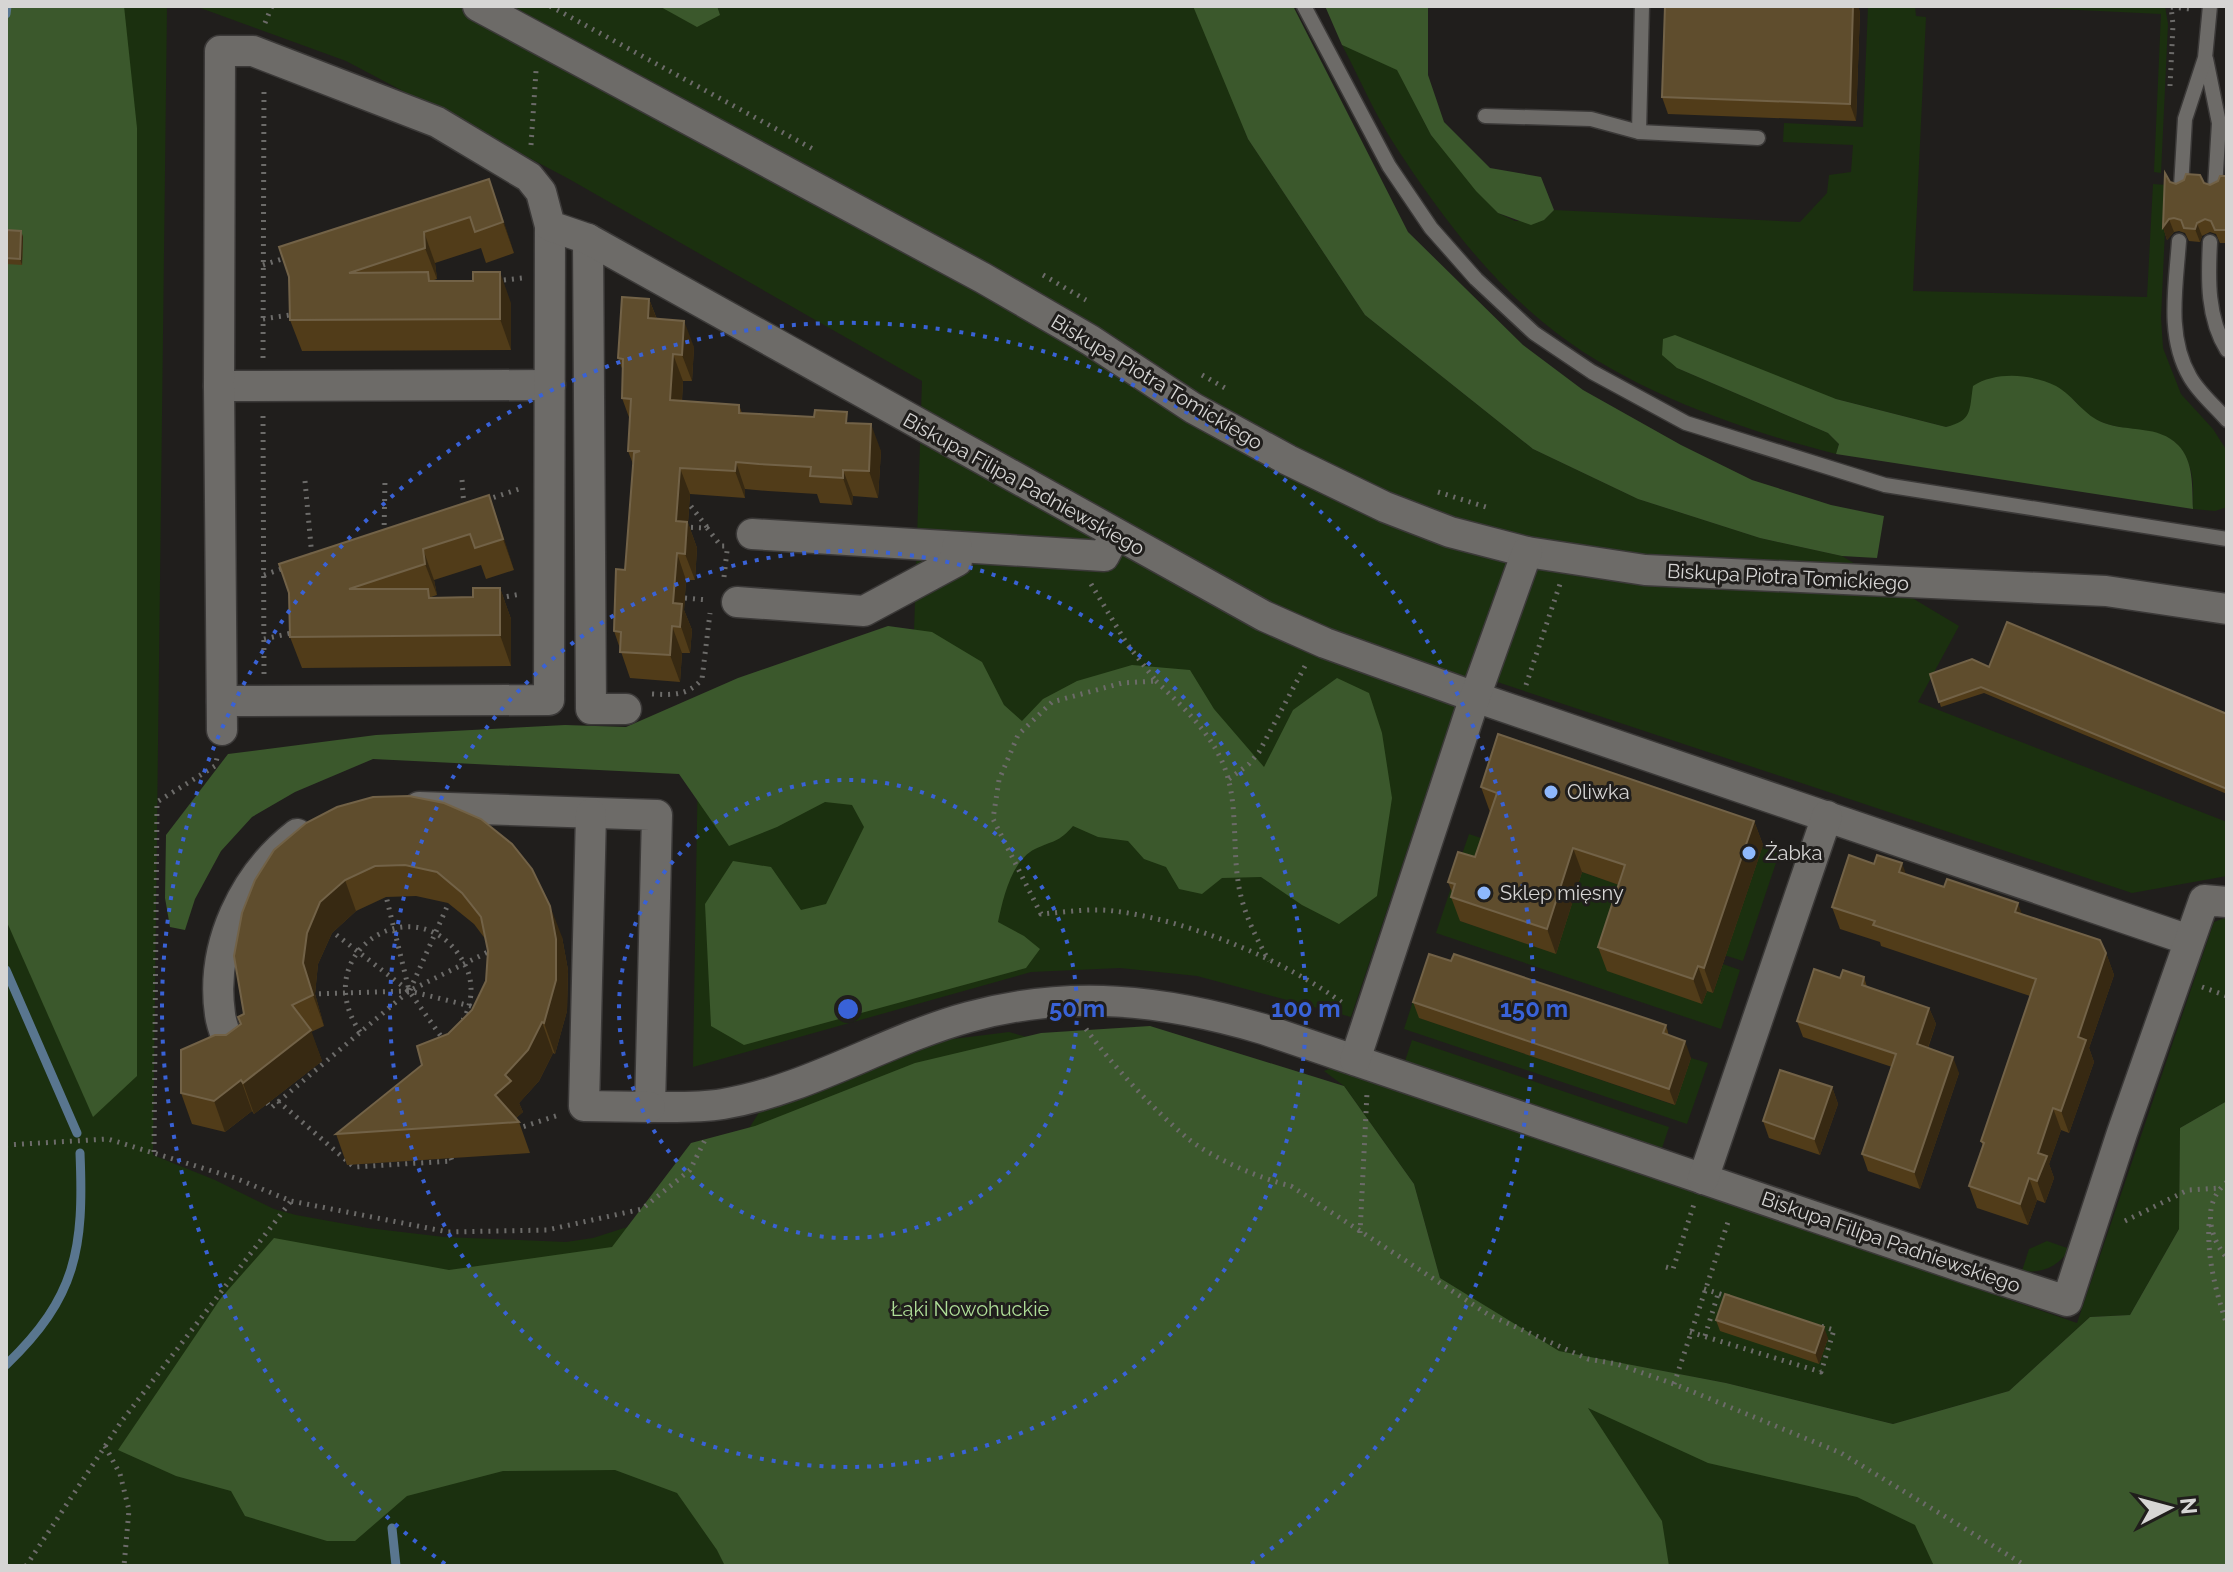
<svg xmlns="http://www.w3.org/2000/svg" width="2233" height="1572" viewBox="0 0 2233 1572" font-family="Raleway,sans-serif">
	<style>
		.green { fill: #1b300f }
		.forest { fill: #3b582c }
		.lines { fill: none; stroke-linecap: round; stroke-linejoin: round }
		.stream { stroke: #59768f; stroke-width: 9 }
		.lane-casing { stroke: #3b3938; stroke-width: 17 }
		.street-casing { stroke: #3b3938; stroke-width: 33 }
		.path { stroke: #6c6b69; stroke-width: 5; stroke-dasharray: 2 6; stroke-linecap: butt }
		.lane { stroke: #6d6b68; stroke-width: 14 }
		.street { stroke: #6d6b68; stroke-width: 30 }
		.wall { fill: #513c19 }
		.shaded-wall { fill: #372912 }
		.building { fill: #5f4d2d; stroke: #726247; stroke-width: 2 }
		.ring { fill: none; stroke: #3962d7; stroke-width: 4; stroke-dasharray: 4 8 }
		.poi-dot { fill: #8eb8fd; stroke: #201e1c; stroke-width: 3 }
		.labels { text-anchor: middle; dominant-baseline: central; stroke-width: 6; stroke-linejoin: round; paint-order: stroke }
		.street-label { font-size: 20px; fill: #d6d5d4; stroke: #201e1c }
		.poi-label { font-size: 20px; fill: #d6d5d4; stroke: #201e1c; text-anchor: start }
		.park-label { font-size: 20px; fill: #aedd97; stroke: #201e1c }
		.centre { fill: #3962d7; stroke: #201e1c; stroke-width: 4 }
		.ring-label { font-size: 24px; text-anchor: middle; font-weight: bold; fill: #3962d7; stroke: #201e1c; stroke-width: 6; stroke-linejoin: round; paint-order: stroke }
	</style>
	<rect width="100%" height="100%" fill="#201e1c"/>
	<g class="green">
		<polygon points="6,6 167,6 153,1155 215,1180 274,1209 296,1215 368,1228 444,1237 566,1242 593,1238 646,1221 721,1173 763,1106 864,1073 945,1040 1009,1032 1104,1059 1153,1126 1599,1375 1921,1526 1937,1566 6,1566"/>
		<polygon points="195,6 1196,6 1248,139 1365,315 1533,449 1638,499 1760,538 1842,556 1959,626 1918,702 2227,822 2227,876 2132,893 1467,672 1351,1017 1197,976 1120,968 1031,972 693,1067 699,699 914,632 922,381 569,179 346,61"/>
		<path d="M1868,6H1915L1916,16L1926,17L1913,291L2147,297L2153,184L2167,185L2161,318L2163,348L2181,394L2213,429L2227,451V507L2215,511L2193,509C2193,496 2194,482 2191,471C2178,421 2141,436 2104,423C2091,419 2082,410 2074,400L1969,415L1963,423L1946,427L1836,399L1677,368L1828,433L1839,444L1836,454C1738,429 1622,388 1544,323C1486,276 1437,210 1396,147C1375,115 1360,79 1342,45L1397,69L1431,135L1498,213L1515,221L1544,220L1554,210L1800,222L1827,193L1829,175L1851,172L1853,145L1783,142L1784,123L1863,127Z"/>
		<polygon points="1997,6 2165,6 2168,24 2161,173 2154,172 2161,14"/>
		<polygon points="1469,834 1736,924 1763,845 1780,851 1743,961 1679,941 1707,991 1713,993 1723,964 1740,970 1721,1029 1436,933 1456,873 1460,921 1556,953 1459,863"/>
		<polygon points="2227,917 2227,1101 2180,1128 2179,1229 2130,1315 2090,1317 2009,1391 1893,1424 1726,1383 1558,1351 1440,1278 1414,1184 1344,1086 1324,1071 1334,1067 2077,1323 2214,922"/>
		<polygon points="1424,967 1420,1018 1674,1105 1691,1058 1708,1063 1687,1124 1404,1029"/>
		<polygon points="1412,1040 1669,1127 1662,1148 1405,1061"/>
		<path d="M2047,1241L2070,1249C2058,1266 2043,1274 2022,1271L2029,1249Z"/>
	</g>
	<g class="forest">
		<polygon points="6,6 124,6 137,128 137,1076 93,1117 6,920"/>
		<polygon points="659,6 717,6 720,15 697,27"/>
		<polygon points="1193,6 1293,6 1408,232 1523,345 1583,390 1681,445 1752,480 1831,505 1884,516 1877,558 1842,556 1760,538 1638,499 1533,449 1365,315 1248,139"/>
		<polygon points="1325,6 1428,6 1428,75 1444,122 1490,168 1541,177 1554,210 1544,220 1531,225 1498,213 1476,191 1431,135 1397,70 1342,45"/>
		<path d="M1675,335L1836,399L1946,427C1973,420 1969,411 1973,386C1996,371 2032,374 2056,386C2074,396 2084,416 2104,423C2128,432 2159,425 2178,445C2194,461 2192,487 2193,509L1836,454L1839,444L1828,433L1677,368L1662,355L1663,339Z"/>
		<path d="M888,626L932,632L982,662L1004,705L1022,721L1043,699L1077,681L1132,665L1190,670L1214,709L1264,767L1293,710L1337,678L1369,693L1382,733L1392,798L1377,896L1339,924L1302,905L1261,877L1222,878L1202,894L1179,889L1166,867L1144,859L1128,841L1098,837L1073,826C1058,843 1054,840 1035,849C1011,861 1003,899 998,922L1024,936L1040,949L1026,968L744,1045L711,1026L705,904L733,861L771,867L801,910L826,904L864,827L852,805L825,802L777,827L729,846L679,774L373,759L295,792L252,817L221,851L195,899L185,930L170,927L165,898L166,835L228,754L376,735L565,725L626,727L738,678Z"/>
		<polygon points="1150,1026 1344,1086 1414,1184 1440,1278 1559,1351 1726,1383 1893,1424 2009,1391 2090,1317 2130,1315 2179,1229 2180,1128 2227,1101 2227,1566 1934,1566 1915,1525 1857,1497 1708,1463 1588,1408 1662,1521 1669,1566 725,1566 717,1550 677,1493 615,1470 503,1471 407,1496 355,1541 327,1541 245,1516 231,1491 176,1476 118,1450 221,1298 274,1238 449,1270 612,1247 691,1143 755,1126 915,1063 1041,1033"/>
	</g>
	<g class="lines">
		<g class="stream">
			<polyline points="6,14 7,6"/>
			<polyline points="6,970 77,1133"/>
			<path d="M6,1365C77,1297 84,1248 80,1153"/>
			<polyline points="392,1528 396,1566"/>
		</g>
		<defs>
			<g id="lane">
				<polyline points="1304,6 1389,166 1431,228 1476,279 1534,333 1592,372 1686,423 1885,485 2227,539"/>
				<polyline points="2206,59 2219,123 2215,188"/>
				<polyline points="1485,116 1591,119 1639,132 1758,138"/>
				<polyline points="1639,132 1642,6"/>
				<polyline points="2181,187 2185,119 2205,58 2210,6"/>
				<path d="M2179,241C2176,286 2166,336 2190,377C2199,393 2215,406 2227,420"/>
				<path d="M2210,242C2208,279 2207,318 2227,350"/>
			</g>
			<g id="street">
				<polyline points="478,6 983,278 1090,340 1193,408 1288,460 1385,507 1450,532 1527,552 1645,570 2106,591 2227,609"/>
				<polyline points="588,239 591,709 626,709"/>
				<polyline points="219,386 550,385"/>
				<polyline points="752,534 1104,556 1115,535"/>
				<polyline points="737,602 864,611 957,561 957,547"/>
				<polyline points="222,701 549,700 550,226"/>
				<polyline points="222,730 219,386 220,51 253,51 437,122 529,177 541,192 550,226 588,239 1264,616 1325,643 1475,697 2189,940"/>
				<path d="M419,807L657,815L650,1107C674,1107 698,1108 723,1104C808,1090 887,1039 969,1017C1071,989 1164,1000 1263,1029L1971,1270L2067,1301L2122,1133L2204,900L2227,902"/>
				<polyline points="591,814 584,1106 650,1107"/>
				<path d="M231,1049C227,1038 221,1025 220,1014C210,945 244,875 297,834"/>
				<polyline points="1355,1060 1475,697 1527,552"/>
				<polyline points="1703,1179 1827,816"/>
			</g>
		</defs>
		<use href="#lane" class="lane-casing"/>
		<use href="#street" class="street-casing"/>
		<g class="path">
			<polyline points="550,6 813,149"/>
			<polyline points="2171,7 2190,9"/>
			<polyline points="265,23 272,6"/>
			<polyline points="2170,86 2173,25 2171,6"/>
			<polyline points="531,145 536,71"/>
			<polyline points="263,265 288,257"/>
			<polyline points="1043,275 1086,300"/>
			<polyline points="496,281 522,278"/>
			<polyline points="263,319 296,314"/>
			<polyline points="263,358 264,88"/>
			<polyline points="1202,375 1225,388"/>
			<polyline points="263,416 264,674"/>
			<polyline points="462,480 464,507"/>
			<polyline points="305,481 312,557"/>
			<polyline points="1438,492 1486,507"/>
			<polyline points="486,500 522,488"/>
			<polyline points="686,500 707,527"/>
			<polyline points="683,527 707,528 721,546 728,546"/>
			<polyline points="384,533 385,480"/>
			<polyline points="264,575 287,567"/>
			<polyline points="724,577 727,551"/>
			<path d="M1091,584L1127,644L1156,681L1122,683L1052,702L1018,735L999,780L993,819L1041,914C1065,912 1091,908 1114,911C1188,920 1285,960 1344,1004"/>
			<polyline points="499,598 521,594"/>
			<polyline points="685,598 708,600"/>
			<polyline points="264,639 296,632"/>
			<path d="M1156,681C1185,709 1217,738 1228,778C1237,810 1233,848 1238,881C1242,910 1255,936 1269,961"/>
			<polyline points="1526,685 1560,584"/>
			<path d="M652,694C672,695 688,696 702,679L710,613"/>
			<polyline points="1229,779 1249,764 1259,752 1305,666"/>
			<polyline points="385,892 409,990"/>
			<polyline points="330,930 409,991 445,1042"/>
			<polyline points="2202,987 2227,996"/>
			<polyline points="410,990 450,900"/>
			<polyline points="311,994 409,991 479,1008"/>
			<path d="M1086,1029C1112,1065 1153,1109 1186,1137C1211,1158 1261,1179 1291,1186L1489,1315L1588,1359L1617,1364L1674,1384L1841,1453L2026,1566"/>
			<path d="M360,1032C304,949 424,880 466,967C474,983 472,1005 463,1020"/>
			<polyline points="278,1101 354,1167 452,1161 451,1158"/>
			<polyline points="267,1103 271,1108 409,991 494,949"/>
			<polyline points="516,1129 559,1115"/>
			<polyline points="6,1145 108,1139 235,1178 291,1201 448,1232 547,1230 642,1209 690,1170 707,1136"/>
			<polyline points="154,1152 157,802 215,766 217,758"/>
			<path d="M2227,1182C2202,1203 2208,1236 2227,1258"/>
			<polyline points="2125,1221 2188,1190 2220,1188"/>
			<path d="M2209,1224C2207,1259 2216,1292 2227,1325"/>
			<polyline points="1360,1233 1367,1093"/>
			<polyline points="1666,1267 1673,1269 1694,1204"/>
			<polyline points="1704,1289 1730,1297"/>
			<polyline points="1690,1332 1821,1372 1834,1330 1820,1326"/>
			<polyline points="1705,1336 1718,1294"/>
			<polyline points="1674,1384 1729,1219"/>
			<polyline points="105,1446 120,1474 129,1510 124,1566"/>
			<polyline points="26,1566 121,1422 291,1201"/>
		</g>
		<use href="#lane" class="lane"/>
		<use href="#street" class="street"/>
	</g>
	<g class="wall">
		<polygon points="1860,11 1856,121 1668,114 1662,97"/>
		<polygon points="2227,176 2227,243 2220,243 2216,234 2210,232 2202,236 2200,242 2189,241 2185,233 2179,231 2174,232 2167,240 2163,227 2170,182 2176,184 2204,183 2210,185"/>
		<polygon points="489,179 514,253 486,263 481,248 435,263 437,279 431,281 511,303 511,350 302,351 290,320 289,277"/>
		<polygon points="6,230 21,231 23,237 22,265 6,264"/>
		<polygon points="649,299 657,319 694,347 692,381 683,381 682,401 739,405 742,413 851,423 881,451 878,498 853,496 852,505 820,503 817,494 768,491 745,489 745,498 690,494 688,523 697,548 695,580 686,580 684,610 692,630 690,653 682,653 680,682 630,678 614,631 625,570 633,464 628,451 630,420 622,398 623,371 618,358"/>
		<polygon points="489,495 514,570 486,579 481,565 434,580 437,595 431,597 473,597 500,588 511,619 511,666 302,668 290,637 289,593"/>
		<polygon points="1989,667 2227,714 2227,794 1984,693 1941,707 1930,674"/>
		<polygon points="1481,787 1754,821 1763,845 1713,993 1707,991 1702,1004 1607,971 1598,947 1619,885 1582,872 1556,954 1460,921 1451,897 1452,892 1448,882 1475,857 1490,812"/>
		<polygon points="337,807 562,937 568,970 567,1011 555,1054 553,1053 539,1081 519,1103 523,1112 516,1118 519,1122 530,1153 347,1165 336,1134 422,1065 448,1034 472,1010 486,981 488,951 486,940 474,924 448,903 416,896 386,897 356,911 332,933 318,964 315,994 324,1026 311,1032 322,1061 254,1114 252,1111 225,1132 192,1124 181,1093 226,1035 240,1024 238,1017 244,1014"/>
		<polygon points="1874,864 2023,914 2106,953 2114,975 2089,1048 2094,1062 2069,1133 2061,1130 2049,1164 2054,1178 2045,1203 2037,1200 2028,1225 1977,1208 1969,1186 1983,1146 1981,1141 2030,996 1881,946 1880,942 1840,929 1832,907"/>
		<polygon points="1451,961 1666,1025 1669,1036 1691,1058 1675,1105 1419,1018 1413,1002"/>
		<polygon points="1864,977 1867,987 1929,1008 1936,1024 1928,1048 1959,1073 1920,1189 1868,1171 1862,1154 1892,1067 1803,1037 1797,1021 1840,978"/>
		<polygon points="1832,1087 1838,1104 1820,1155 1769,1138 1763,1121"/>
		<polygon points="1716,1320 1828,1338 1819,1364 1720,1331"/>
	</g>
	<g class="shaded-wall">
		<polygon points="1853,6 1858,6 1860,11 1856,121 1850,104"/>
		<polygon points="489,179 500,210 514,253 503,222"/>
		<polygon points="2169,219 2174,232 2167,240 2163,227"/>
		<polygon points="2197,223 2202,236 2200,242 2195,229"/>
		<polygon points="21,231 23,237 22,265 20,259"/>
		<polygon points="424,232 435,263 437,279 425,248"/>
		<polygon points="500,272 511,303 511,350 500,319"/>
		<polygon points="649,299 659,325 648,318"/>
		<polygon points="684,321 694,347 692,381 682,355"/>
		<polygon points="673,354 683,381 680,427 670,400"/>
		<polygon points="871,424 881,451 878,498 869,471"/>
		<polygon points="736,462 745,489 745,498 735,471"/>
		<polygon points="680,468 690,494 688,523 697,548 695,580 685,554 676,521"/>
		<polygon points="843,470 853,496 852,505 843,478"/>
		<polygon points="489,495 500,526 514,570 503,539"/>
		<polygon points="423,549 434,580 437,595 425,564"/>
		<polygon points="677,553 686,580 684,610 692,630 690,653 673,603"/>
		<polygon points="500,588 511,619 511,666 500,635"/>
		<polygon points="672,626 682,653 680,682 670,655"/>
		<polygon points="1754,821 1763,845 1713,993 1704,968"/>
		<polygon points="1573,848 1582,872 1556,954 1547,929"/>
		<polygon points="1902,863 1910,885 1899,872"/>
		<polygon points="345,880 356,911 332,933 318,964 315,994 324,1026 313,995 303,963 307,933 320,902"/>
		<polygon points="2018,903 2026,925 2015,912"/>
		<polygon points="550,906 562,937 568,970 567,1011 555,1054 544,1023"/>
		<polygon points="2106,953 2114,975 2089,1048 2094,1062 2069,1133 2061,1111 2078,1037"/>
		<polygon points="1698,966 1707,991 1702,1004 1693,979"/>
		<polygon points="1929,1008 1936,1024 1923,1061 1917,1044"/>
		<polygon points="542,1022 553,1053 539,1081 519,1103 523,1112 511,1122 495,1095 505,1075"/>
		<polygon points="311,1030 322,1061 254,1114 243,1083"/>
		<polygon points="1685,1041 1691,1058 1675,1105 1669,1089"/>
		<polygon points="1953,1057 1959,1073 1920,1189 1914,1172"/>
		<polygon points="241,1080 252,1111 225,1132 214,1101"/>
		<polygon points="1832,1087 1838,1104 1820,1155 1814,1139"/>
		<polygon points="2053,1108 2061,1130 2049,1164 2054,1178 2045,1203 2037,1181 2038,1153"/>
		<polygon points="2029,1178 2037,1200 2028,1225 2020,1204"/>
		<polygon points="1824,1327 1828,1338 1819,1364 1815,1353"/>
	</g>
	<g class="building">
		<polygon points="1665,6 1853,6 1850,104 1662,97"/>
		<polygon points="2165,173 2170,182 2176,184 2184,180 2186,174 2200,175 2204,183 2210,185 2218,181 2220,176 2227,176 2227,230 2215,230 2211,221 2205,219 2197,223 2195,229 2184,228 2181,220 2174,218 2169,219 2163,227"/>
		<polygon points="489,179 503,222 475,232 470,217 424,232 425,248 349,273 428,272 429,281 473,281 473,272 500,272 500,319 290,320 289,277 279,247"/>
		<polygon points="6,230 21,231 20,259 6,258"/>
		<polygon points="622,297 649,299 648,318 684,321 682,355 673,354 670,400 739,405 739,413 814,417 815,410 847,412 846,423 871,424 869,471 843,470 843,478 810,476 811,467 759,464 736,462 735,471 680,468 676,521 687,522 685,554 677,553 673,603 682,604 680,627 672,626 670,655 620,652 621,632 614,631 616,569 625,570 634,453 640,451 628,451 631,399 622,398 623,359 618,358"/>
		<polygon points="489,495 503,539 475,548 470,534 423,549 425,564 349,589 428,589 429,598 473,597 473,588 500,588 500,635 290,637 289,593 279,564"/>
		<polygon points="2007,622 2227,714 2227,789 1981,687 1939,702 1930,674 1972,659 1989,667"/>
		<polygon points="1498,734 1754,821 1704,968 1698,966 1693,979 1598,947 1625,865 1573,848 1547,929 1451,897 1455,884 1448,882 1458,852 1475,857 1497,793 1481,787"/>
		<polygon points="409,796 444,803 481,819 512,844 532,869 550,906 556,939 556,980 544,1023 542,1022 528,1050 505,1075 511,1081 495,1095 519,1122 336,1134 422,1065 417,1046 448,1034 472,1010 486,981 488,951 481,917 462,893 437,872 405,865 375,866 345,880 320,902 307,933 303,963 313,995 292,1005 311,1030 243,1083 241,1080 214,1101 181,1093 181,1050 215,1035 226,1035 241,1024 238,1017 244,1014 234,956 242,913 255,880 274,850 306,823 337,807 373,797"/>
		<polygon points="1849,855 1874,864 1877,855 1902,863 1899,872 1944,887 1947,879 2018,903 2015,912 2100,940 2106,953 2078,1037 2086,1040 2061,1111 2053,1108 2038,1153 2047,1156 2037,1181 2029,1178 2020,1204 1969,1186 1984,1143 1981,1141 2036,979 1873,925 1875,921 1832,907"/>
		<polygon points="1429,954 1451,961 1454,954 1666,1025 1663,1033 1685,1041 1669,1089 1413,1002"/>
		<polygon points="1814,969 1840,978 1843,970 1864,977 1862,985 1929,1008 1917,1044 1953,1057 1914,1172 1862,1154 1896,1054 1797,1021"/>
		<polygon points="1780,1070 1832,1087 1814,1139 1763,1121"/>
		<polygon points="1725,1294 1824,1327 1815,1353 1716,1320"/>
	</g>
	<g class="ring">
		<circle cx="848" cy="1009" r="229"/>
		<circle cx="848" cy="1009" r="458"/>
		<path d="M445 1564A686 686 0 1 1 1251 1564"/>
	</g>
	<g class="poi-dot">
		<circle cx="1551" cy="792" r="8"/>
		<circle cx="1749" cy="853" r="8"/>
		<circle cx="1484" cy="893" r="8"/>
	</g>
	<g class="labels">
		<g class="street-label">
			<text transform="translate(1157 382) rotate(31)">Biskupa Piotra Tomickiego</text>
			<text transform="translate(1024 484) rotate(29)">Biskupa Filipa Padniewskiego</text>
			<text transform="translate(1788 577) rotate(3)">Biskupa Piotra Tomickiego</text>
			<text transform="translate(1891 1242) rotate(19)">Biskupa Filipa Padniewskiego</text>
		</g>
		<g class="poi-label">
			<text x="1567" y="792">Oliwka</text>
			<text x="1765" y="853">Żabka</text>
			<text x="1500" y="893">Sklep mięsny</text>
		</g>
		<g class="park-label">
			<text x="970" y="1309">Łąki Nowohuckie</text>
		</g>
	</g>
	<circle cx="848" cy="1009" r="12" class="centre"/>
	<g class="ring-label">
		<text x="1077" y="1017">50 m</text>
		<text x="1306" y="1017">100 m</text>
		<text x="1534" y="1017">150 m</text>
	</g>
	<rect width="2233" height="1572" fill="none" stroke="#d6d5d4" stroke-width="16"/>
	<g transform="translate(2169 1508) rotate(84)" stroke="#201e1c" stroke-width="6" paint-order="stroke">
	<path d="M0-6L14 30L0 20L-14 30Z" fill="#d6d5d4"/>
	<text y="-12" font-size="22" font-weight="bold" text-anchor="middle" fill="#d6d5d4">N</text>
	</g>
</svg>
